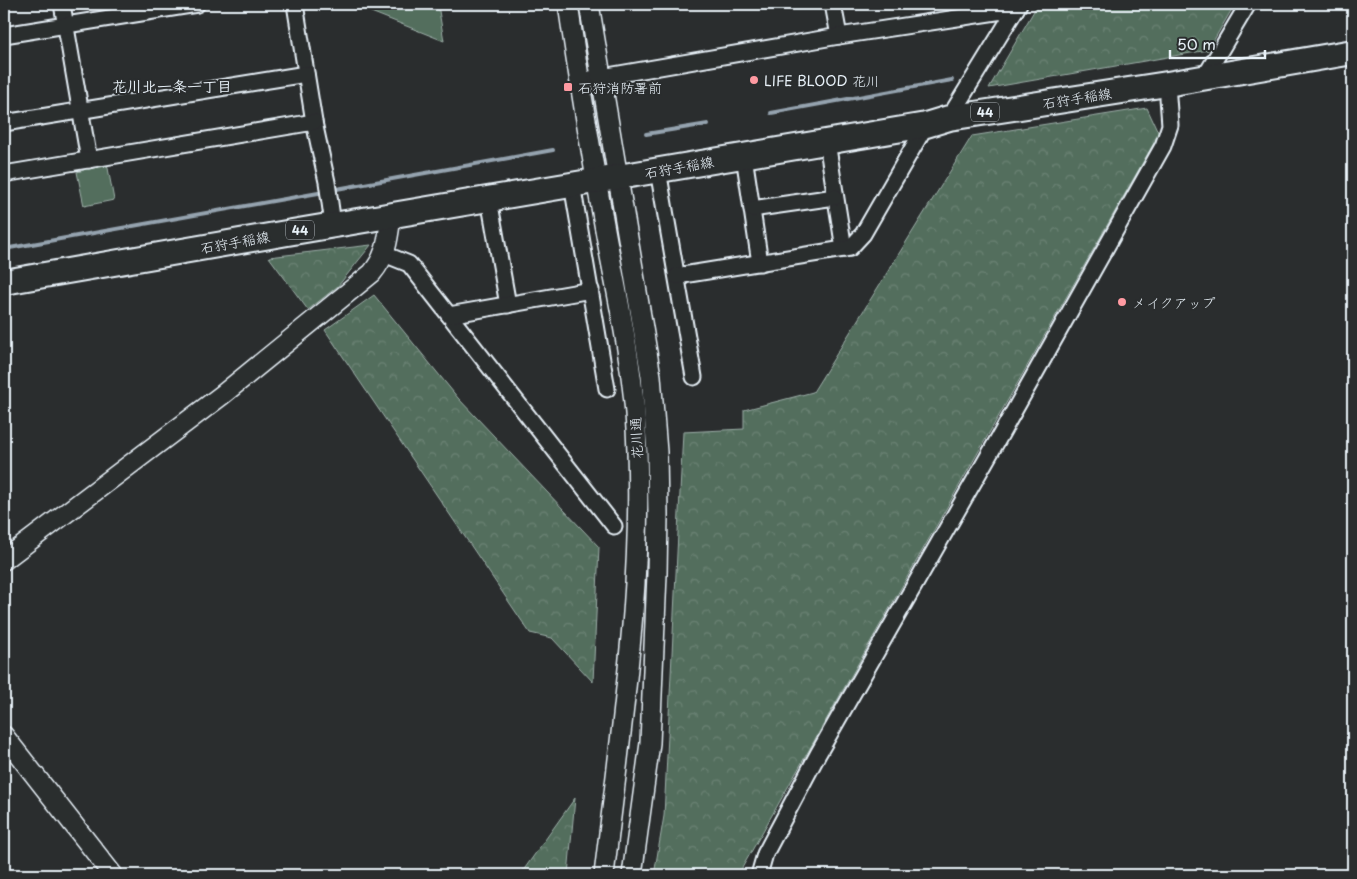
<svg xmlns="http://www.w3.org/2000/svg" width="1357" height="879" viewBox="0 0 1357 879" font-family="'Playpen Sans','Klee One',sans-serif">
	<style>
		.forest { fill: url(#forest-crowns); stroke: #9eb0aa }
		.park { fill: #536e5d; stroke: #9eb0aa }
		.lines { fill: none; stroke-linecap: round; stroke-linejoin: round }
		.stream { stroke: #95a3af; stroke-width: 4 }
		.minor-casing { stroke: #e8f1f8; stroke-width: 19 }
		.tertiary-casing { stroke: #e8f1f8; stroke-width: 22 }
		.primary-casing { stroke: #e8f1f8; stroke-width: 28 }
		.minor { stroke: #2a2d2e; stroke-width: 15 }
		.tertiary { stroke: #2a2d2e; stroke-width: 19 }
		.primary { stroke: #2a2d2e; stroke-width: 24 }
		.poi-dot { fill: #ff9aa2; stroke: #2a2d2e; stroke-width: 2 }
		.labels { text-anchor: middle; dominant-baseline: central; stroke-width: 4; stroke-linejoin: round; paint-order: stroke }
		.shield { fill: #2a2d2e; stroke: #afb6bb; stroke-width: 1 }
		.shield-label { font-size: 12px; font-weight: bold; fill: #e8f1f8 }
		.poi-label { font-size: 14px; fill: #e8f1f8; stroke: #2a2d2e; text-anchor: start }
		.street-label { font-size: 14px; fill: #e8f1f8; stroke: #2a2d2e }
		.neighbourhood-label { font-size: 15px; font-weight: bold; fill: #e8f1f8; stroke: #2a2d2e }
	</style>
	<defs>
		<pattern id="forest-crowns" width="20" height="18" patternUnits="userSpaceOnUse" patternTransform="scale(1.25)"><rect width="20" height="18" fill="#536e5d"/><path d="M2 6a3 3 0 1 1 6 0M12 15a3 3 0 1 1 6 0" fill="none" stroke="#6c8375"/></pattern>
	</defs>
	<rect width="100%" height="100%" fill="#2a2d2e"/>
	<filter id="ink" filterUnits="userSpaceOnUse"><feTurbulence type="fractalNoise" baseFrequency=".02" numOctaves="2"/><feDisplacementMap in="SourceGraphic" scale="10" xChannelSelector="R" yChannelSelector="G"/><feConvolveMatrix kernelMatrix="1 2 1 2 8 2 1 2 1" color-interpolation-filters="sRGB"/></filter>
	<g filter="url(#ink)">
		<g class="forest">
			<polygon points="1038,4 1235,4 1208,50 989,88"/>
			<polygon points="1147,108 1159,134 738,875 654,875 664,816 683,432 744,429 744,410 813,392 972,136"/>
			<polygon points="371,245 338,286 308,310 269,257"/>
			<polygon points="374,295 458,398 599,547 593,682 552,638 530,633 325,330"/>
			<polygon points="575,798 568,875 520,875"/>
		</g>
		<g class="park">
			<polygon points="351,4 434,4 438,5 444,41"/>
			<polygon points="107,163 114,200 84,206 77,172 84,170 84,167"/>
		</g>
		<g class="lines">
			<g class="stream">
				<polyline points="771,113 952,80"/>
				<polyline points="646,134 708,124"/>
				<polyline points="331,190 553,150"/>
				<polyline points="4,249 324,192"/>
			</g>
			<defs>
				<g id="minor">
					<polyline points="62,4 89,160"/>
					<polyline points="295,4 314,122 327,182 333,224"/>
					<polyline points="833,4 839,36"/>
					<polyline points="4,35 197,4"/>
					<polyline points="1204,78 1248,4"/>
					<polyline points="579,81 839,36 1016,9"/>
					<polyline points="949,118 1019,4"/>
					<polyline points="4,123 306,74"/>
					<polyline points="827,142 844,249"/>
					<polyline points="744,156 760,263"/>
					<polyline points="658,170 694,377"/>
					<polyline points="4,174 314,122"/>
					<polyline points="572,184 607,389"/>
					<polyline points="489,199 508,305"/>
					<polyline points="752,209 835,197"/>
					<polyline points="384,254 409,264 614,526"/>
					<polyline points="677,276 850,248 863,234 926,125"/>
					<polyline points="449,315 591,290"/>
					<polyline points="759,875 765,854 818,754 1001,434 1163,146 1170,125 1167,84"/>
				</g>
				<g id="tertiary">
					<path d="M568,4C579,81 592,158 606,235C617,294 630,353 635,413C646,568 622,722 604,875"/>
					<polyline points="589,4 651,376 657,452 658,514 657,574 650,743 632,875"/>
					<path d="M4,560L222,395L372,273C387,255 388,239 391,216"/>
					<polyline points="4,736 113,875"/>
				</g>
				<path id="primary" d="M4,282C311,228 618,177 926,125L949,118L1167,84L1353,52"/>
			</defs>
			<use href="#minor" class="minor-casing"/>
			<use href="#tertiary" class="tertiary-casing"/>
			<use href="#primary" class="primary-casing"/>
			<use href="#minor" class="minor"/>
			<use href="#tertiary" class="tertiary"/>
			<use href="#primary" class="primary"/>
		</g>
	</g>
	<g class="poi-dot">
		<circle cx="754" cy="80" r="5"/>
		<rect x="563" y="82" width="10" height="10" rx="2.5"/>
		<circle cx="1122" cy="302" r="5"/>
	</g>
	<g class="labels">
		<g class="shield">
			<rect x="971" y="102.5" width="28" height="19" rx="4"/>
			<rect x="286" y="220.5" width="28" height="19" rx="4"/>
		</g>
		<g class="shield-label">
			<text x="985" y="112">44</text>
			<text x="300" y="230">44</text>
		</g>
		<g class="poi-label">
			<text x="764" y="80">LIFE BLOOD 花川</text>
			<text x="578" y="87">石狩消防署前</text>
			<text x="1132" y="302">メイクアップ</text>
		</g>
		<g class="street-label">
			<text transform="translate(1077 98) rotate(-9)">石狩手稲線</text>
			<text transform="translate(679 167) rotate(-10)">石狩手稲線</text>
			<text transform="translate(235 242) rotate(-10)">石狩手稲線</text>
			<text transform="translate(636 438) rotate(-93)">花川通</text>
		</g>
		<g class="neighbourhood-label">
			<text x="172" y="85">花川北一条一丁目</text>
		</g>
	</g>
	<rect width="1357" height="879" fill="none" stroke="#2a2d2e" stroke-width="20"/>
	<rect x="10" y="10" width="1337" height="859" fill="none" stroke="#e8f1f8" stroke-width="2" filter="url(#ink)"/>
	<path d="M1170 50v8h95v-8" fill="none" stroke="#e8f1f8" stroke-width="2.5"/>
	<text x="1177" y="50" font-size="15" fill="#e8f1f8" stroke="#2a2d2e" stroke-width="4" paint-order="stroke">50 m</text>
</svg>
